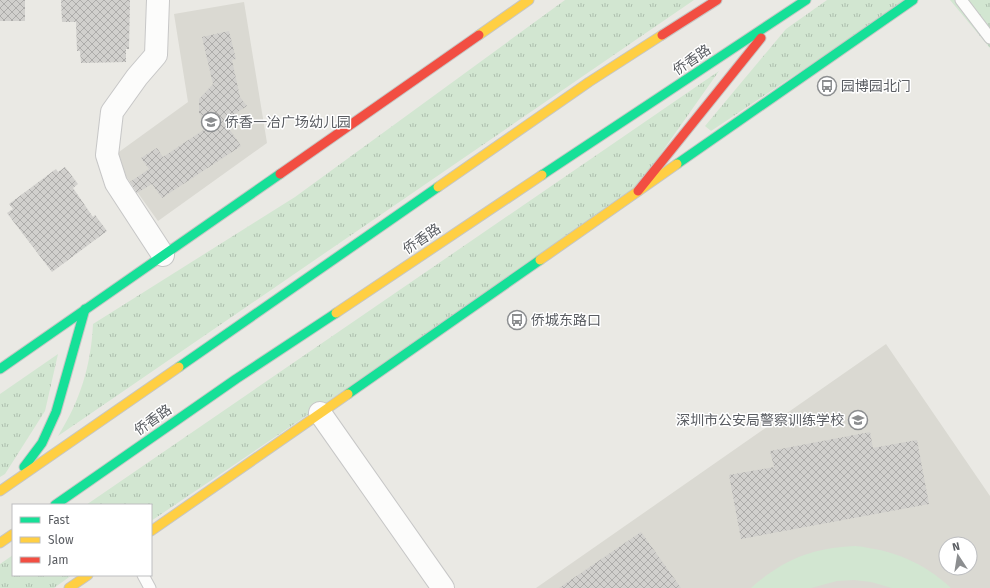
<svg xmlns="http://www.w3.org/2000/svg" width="990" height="588" viewBox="0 0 990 588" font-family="'Fira Sans','Noto Sans SC',sans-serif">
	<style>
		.education { fill: #dad9d2; fill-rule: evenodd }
		.grass { fill: url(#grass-tufts) }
		.pitch { fill: #d2e6d1 }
		.building { fill: url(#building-cross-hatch) }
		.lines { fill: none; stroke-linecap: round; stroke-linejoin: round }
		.lane-casing { stroke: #c7c7c7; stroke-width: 13 }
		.street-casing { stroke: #c7c7c7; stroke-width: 24 }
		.fast-casing { stroke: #c6c6c4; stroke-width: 11 }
		.slow-casing { stroke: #c6c6c4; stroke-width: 11 }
		.jam-casing { stroke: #c6c6c4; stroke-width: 11 }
		.lane { stroke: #fcfcfb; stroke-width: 11 }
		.street { stroke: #fcfcfb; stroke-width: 22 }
		.fast { stroke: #16e098; stroke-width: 9 }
		.slow { stroke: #ffcf43; stroke-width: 9 }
		.jam { stroke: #f24e42; stroke-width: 9 }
		.labels { text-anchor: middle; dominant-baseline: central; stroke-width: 3; stroke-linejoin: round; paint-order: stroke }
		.street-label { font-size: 14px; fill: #5a5d62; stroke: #fff }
		.poi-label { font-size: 14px; fill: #5a5d62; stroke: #fff; text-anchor: start }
	</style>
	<defs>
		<pattern id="grass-tufts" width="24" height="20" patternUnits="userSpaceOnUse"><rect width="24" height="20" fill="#d2e6d1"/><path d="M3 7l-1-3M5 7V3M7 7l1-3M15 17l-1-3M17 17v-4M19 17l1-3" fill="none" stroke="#adbead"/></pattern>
		<pattern id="building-cross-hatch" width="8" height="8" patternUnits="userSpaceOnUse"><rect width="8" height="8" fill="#d1d0cd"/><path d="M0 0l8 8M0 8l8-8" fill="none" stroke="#adacaa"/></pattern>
	</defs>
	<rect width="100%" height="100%" fill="#eae9e4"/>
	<g class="education">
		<polygon points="244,2 267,143 158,221 112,157 188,102 174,14"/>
		<path d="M886,344L990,496V588H536ZM946,544H970V568H946Z"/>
	</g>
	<g class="grass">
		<path d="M565,0H694L58,436C80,401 91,366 93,324L295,197Z"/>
		<polygon points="827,0 908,0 711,131 705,126 786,29"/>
		<polygon points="950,0 990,0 990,48"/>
		<polygon points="719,71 631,196 151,521 151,505 86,505"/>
		<polygon points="58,354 45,411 5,474 0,477 0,394"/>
		<polygon points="13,555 13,575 72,575 54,588 0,588 0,564"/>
	</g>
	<path class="pitch" d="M855,546C893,550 923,562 951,588H892L871,582L854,580L837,581L811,588H751C784,559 812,548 855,546Z"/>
	<g class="building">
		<rect x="0" y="0" width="25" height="21"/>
		<polygon points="61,0 130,0 129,49 126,49 126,62 81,63 80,51 77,51 76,22 62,22"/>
		<polygon points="229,31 236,59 232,60 240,97 247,106 224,121 241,146 162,198 152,184 137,193 130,182 149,169 141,158 157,148 163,157 208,127 199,113 199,99 213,84 202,37"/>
		<polygon points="65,167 78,184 73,188 93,217 95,215 107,231 52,272 7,213 13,209 9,204 56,169 58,172"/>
		<polygon points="870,432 873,448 917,440 929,504 741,539 729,475 774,467 770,451"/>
		<polygon points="641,532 681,588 559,588"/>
	</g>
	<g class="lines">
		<defs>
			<g id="lane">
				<polyline points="961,0 990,38"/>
				<polyline points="143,575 150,588"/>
			</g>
			<g id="street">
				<polyline points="158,0 156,55 137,77 112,112 107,155 116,183 163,255"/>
				<polyline points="320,413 443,588"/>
			</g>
			<g id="fast">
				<polyline points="677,164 913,0"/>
				<polyline points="542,175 806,0"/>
				<polyline points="179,367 438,187"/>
				<polyline points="0,369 280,174"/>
				<polyline points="348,394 540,260"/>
				<polyline points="24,467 42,443 56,412 85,309"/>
				<polyline points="55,505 236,379 336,313"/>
			</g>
			<g id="slow">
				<polyline points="479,35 529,0"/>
				<polyline points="438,187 589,82 662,35"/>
				<polyline points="540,260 677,164"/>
				<polyline points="336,313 542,175"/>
				<polyline points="0,491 179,367"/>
				<polyline points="151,531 348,394"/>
				<polyline points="0,543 13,534"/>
				<polyline points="69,588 88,575"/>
			</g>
			<g id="jam">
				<polyline points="662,35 717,0"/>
				<polyline points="280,174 479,35"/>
				<polyline points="638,191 761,38"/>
			</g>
		</defs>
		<use href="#lane" class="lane-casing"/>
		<use href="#street" class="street-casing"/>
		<use href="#fast" class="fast-casing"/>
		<use href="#slow" class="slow-casing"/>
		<use href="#jam" class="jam-casing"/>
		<use href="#lane" class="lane"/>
		<use href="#street" class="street"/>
		<use href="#fast" class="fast"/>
		<use href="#slow" class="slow"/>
		<use href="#jam" class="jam"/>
	</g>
	<defs>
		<symbol id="bus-ring" viewBox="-11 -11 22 22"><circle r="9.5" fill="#fff" stroke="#8c8e90" stroke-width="1.5"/><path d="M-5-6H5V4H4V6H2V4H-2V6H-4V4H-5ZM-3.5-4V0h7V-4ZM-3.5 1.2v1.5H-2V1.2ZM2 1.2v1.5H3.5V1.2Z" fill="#8c8e90"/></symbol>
		<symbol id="school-ring" viewBox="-11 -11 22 22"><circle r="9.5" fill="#fff" stroke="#8c8e90" stroke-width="1.5"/><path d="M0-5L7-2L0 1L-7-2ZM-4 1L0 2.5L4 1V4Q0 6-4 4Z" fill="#8c8e90"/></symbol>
	</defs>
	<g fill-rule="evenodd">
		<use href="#bus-ring" x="816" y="75" width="22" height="22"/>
		<use href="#school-ring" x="200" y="111" width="22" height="22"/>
		<use href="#bus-ring" x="506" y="309" width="22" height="22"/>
		<use href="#school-ring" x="847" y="409" width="22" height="22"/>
	</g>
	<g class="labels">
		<g class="street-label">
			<text transform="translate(692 60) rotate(-34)">侨香路</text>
			<text transform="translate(422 239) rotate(-34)">侨香路</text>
			<text transform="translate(153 420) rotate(-35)">侨香路</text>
		</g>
		<g class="poi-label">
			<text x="841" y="86">园博园北门</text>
			<text x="225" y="122">侨香一冶广场幼儿园</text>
			<text x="531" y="320">侨城东路口</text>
			<text x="844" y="420" text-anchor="end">深圳市公安局警察训练学校</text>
		</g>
	</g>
	<rect x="12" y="504" width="140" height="72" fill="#ffffff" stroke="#bdbec0"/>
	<rect x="20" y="517" width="20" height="6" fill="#16e098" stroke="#bdbec0"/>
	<text x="48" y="524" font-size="12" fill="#5a5d62">Fast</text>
	<rect x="20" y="537" width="20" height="6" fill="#ffcf43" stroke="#bdbec0"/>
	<text x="48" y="544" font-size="12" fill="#5a5d62">Slow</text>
	<rect x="20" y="557" width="20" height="6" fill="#f24e42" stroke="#bdbec0"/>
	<text x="48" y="564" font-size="12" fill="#5a5d62">Jam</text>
	<g transform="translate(958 556) rotate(348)"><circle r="19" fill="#ffffff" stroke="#bdbec0"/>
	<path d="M0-3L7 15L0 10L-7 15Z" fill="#8c8e90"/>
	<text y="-6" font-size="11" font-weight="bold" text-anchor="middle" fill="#5a5d62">N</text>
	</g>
</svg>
